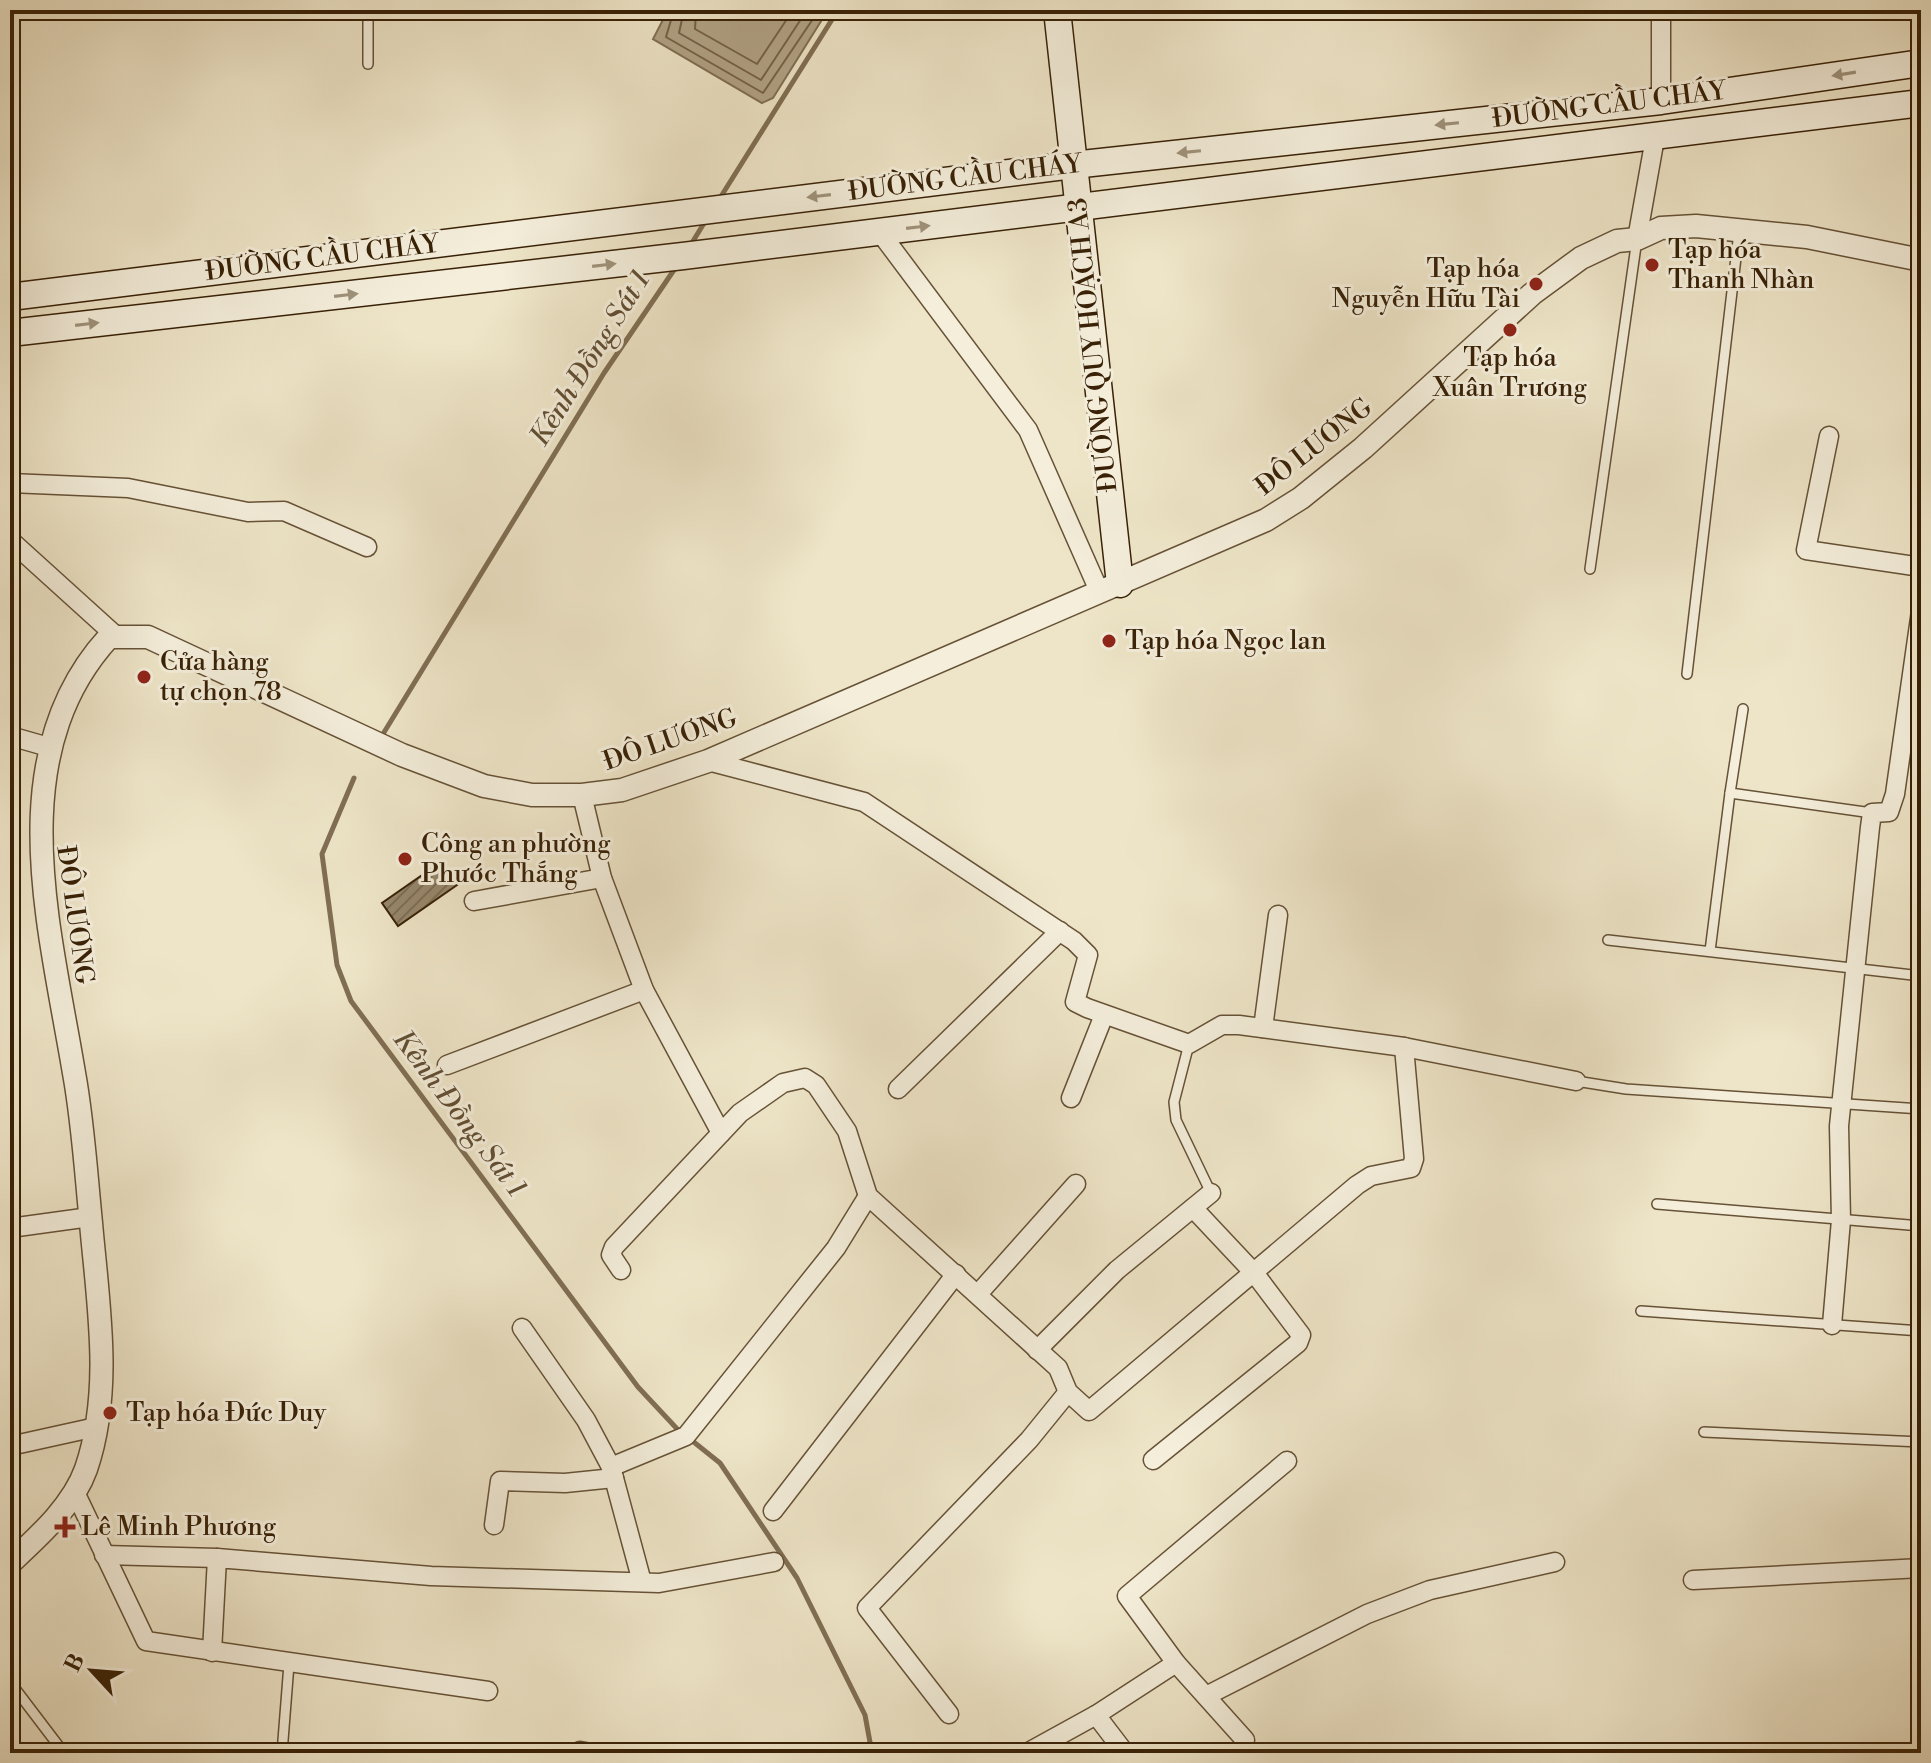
<svg xmlns="http://www.w3.org/2000/svg" width="1931" height="1763" viewBox="0 0 1931 1763" font-family="'Libre Bodoni',serif">
	<style>
		.water { fill: #b0a286; stroke: #806e53; stroke-width: 2 }
		.lines { fill: none; stroke-linecap: round; stroke-linejoin: round }
		.shore { stroke: #746246; stroke-width: 2 }
		.stream { stroke: #806e53; stroke-width: 5 }
		.building { fill: url(#building-hatch); stroke: #382106; stroke-width: 2 }
		.service-casing { stroke: #665236; stroke-width: 12 }
		.minor-casing { stroke: #665236; stroke-width: 21 }
		.tertiary-casing { stroke: #665236; stroke-width: 25 }
		.secondary-casing { stroke: #382106; stroke-width: 29 }
		.service { stroke: #f4eedb; stroke-width: 9 }
		.minor { stroke: #f4eedb; stroke-width: 18 }
		.tertiary { stroke: #f4eedb; stroke-width: 22 }
		.secondary { stroke: #f4eedb; stroke-width: 26 }
		.oneway { fill: #9f927b }
		.poi-dot { fill: #8f2418; stroke: #f4eedb; stroke-width: 3 }
		.labels { text-anchor: middle; dominant-baseline: central; stroke-width: 6; stroke-linejoin: round; paint-order: stroke }
		.street-label { font-size: 26px; fill: #382106; stroke: #f4eedb }
		.poi-label { font-size: 26px; fill: #382106; stroke: #f4eedb; text-anchor: start }
		.water-label { font-size: 28px; font-style: italic; fill: #624e33; stroke: #f4eedb }
	</style>
	<defs>
		<pattern id="building-hatch" width="6" height="6" patternUnits="userSpaceOnUse" patternTransform="scale(2)"><rect width="6" height="6" fill="#97876b"/><path d="M-1 1l2-2M0 6l6-6M5 7l2-2" fill="none" stroke="#7c6e56"/></pattern>
	</defs>
	<rect width="100%" height="100%" fill="#eee5c8"/>
	<filter id="stains"><feTurbulence type="fractalNoise" baseFrequency=".0025" numOctaves="4"/><feColorMatrix values="0 0 0 0 .2 0 0 0 0 .09 0 0 0 0 .02 0 0 0 .5 -.17"/></filter>
	<radialGradient id="worn" r=".72"><stop offset=".6" stop-color="#630" stop-opacity="0"/><stop offset="1" stop-color="#630" stop-opacity=".3"/></radialGradient>
	<polygon class="water" points="668,10 828,10 773,98 762,103 653,39"/>
	<g class="lines">
		<g class="shore">
			<polyline points="674,10 666,37 763,93 819,10"/>
			<polyline points="684,10 679,33 761,80 807,10"/>
			<polyline points="696,10 695,29 757,64 793,10"/>
		</g>
		<g class="stream">
			<polyline points="720,198 838,10"/>
			<polyline points="690,246 706,220"/>
			<polyline points="383,734 604,373 676,267"/>
			<polyline points="354,778 322,854 337,965 351,1001 638,1387 680,1432"/>
			<polyline points="690,1439 720,1463 797,1578 865,1715 872,1753"/>
		</g>
	</g>
	<polygon class="building" points="441,862 457,885 398,926 382,903"/>
	<g class="lines">
		<defs>
			<g id="service">
				<polyline points="368,10 368,64"/>
				<polyline points="1590,569 1637,239"/>
				<polyline points="1687,674 1739,232"/>
				<polyline points="1743,709 1730,793 1872,813"/>
				<polyline points="1608,940 1921,976"/>
				<polyline points="1710,951 1730,793"/>
				<polyline points="1189,1044 1174,1102 1176,1120 1211,1193"/>
				<polyline points="1576,1081 1626,1089 1921,1109"/>
				<polyline points="1657,1204 1921,1226"/>
				<polyline points="1641,1311 1921,1331"/>
				<polyline points="1704,1432 1921,1442"/>
				<polyline points="10,1682 64,1753"/>
				<polyline points="282,1753 289,1664"/>
			</g>
			<g id="minor">
				<polyline points="1661,101 1661,10"/>
				<polyline points="879,231 1028,430 1100,593"/>
				<polyline points="1637,239 1655,138"/>
				<polyline points="1829,436 1806,550 1921,567"/>
				<polyline points="10,483 128,488 248,512 284,511 367,547"/>
				<polyline points="10,540 116,636"/>
				<polyline points="10,736 45,746"/>
				<polyline points="708,761 864,802 1074,941 1088,955 1075,1002 1087,1008 1189,1044 1222,1025 1239,1025 1404,1047 1576,1081"/>
				<polyline points="582,795 602,878 644,990 721,1133"/>
				<polyline points="474,901 602,878"/>
				<polyline points="1263,1028 1278,915"/>
				<polyline points="447,1065 644,990"/>
				<polyline points="898,1089 1060,931"/>
				<polyline points="1071,1098 1104,1015"/>
				<polyline points="10,1228 90,1217"/>
				<polyline points="621,1270 611,1255 614,1247 740,1113 783,1083 805,1078 816,1085 847,1131 868,1196 1058,1368 1068,1392 1089,1411 1357,1185 1371,1176 1411,1168 1414,1159 1404,1047"/>
				<polyline points="978,1294 1076,1184"/>
				<polyline points="1832,1325 1841,1220 1839,1126 1870,827 1872,813 1889,812 1895,794 1921,611"/>
				<polyline points="522,1328 586,1420 611,1467 642,1582"/>
				<polyline points="1037,1350 1117,1270 1211,1193"/>
				<polyline points="10,1446 96,1427"/>
				<polyline points="1153,1460 1298,1343 1301,1335 1255,1274 1193,1208"/>
				<polyline points="611,1467 686,1436 836,1248 868,1196"/>
				<polyline points="74,1490 146,1641 488,1691"/>
				<polyline points="773,1511 956,1274"/>
				<polyline points="494,1525 500,1481 565,1483 614,1478"/>
				<polyline points="104,1555 217,1558"/>
				<polyline points="1693,1580 1921,1568"/>
				<polyline points="212,1652 217,1558 431,1576 659,1583 774,1562"/>
				<polyline points="1206,1696 1367,1614 1430,1590 1555,1562"/>
				<polyline points="949,1714 867,1608 1029,1440 1068,1392"/>
				<polyline points="1096,1715 1125,1753"/>
				<polyline points="1245,1740 1176,1663 1127,1596 1287,1461"/>
				<polyline points="580,1751 591,1753"/>
				<polyline points="1027,1753 1096,1715 1176,1663"/>
			</g>
			<path id="tertiary" d="M10,1563C38,1537 73,1506 86,1469C113,1390 98,1304 91,1223C86,1173 83,1122 74,1073C50,928 0,756 109,637H148L402,755L484,786L532,795H582L622,790L708,761L1266,520L1301,498L1363,448L1532,294L1581,258L1617,241L1637,239L1661,228L1696,226L1807,237L1921,260"/>
			<g id="secondary">
				<polyline points="1057,10 1120,584"/>
				<polyline points="10,297 1073,165 1661,101 1921,63"/>
				<polyline points="10,333 683,256 1921,103"/>
			</g>
		</defs>
		<use href="#service" class="service-casing"/>
		<use href="#minor" class="minor-casing"/>
		<use href="#tertiary" class="tertiary-casing"/>
		<use href="#secondary" class="secondary-casing"/>
		<use href="#service" class="service"/>
		<use href="#minor" class="minor"/>
		<use href="#tertiary" class="tertiary"/>
		<use href="#secondary" class="secondary"/>
	</g>
	<defs><path id="oneway-solid" d="M-6-.8H1V-3.2L6.5 0L1 3.2V.8H-6Z" transform="scale(2)"/></defs>
	<g class="oneway">
		<use href="#oneway-solid" transform="translate(1844 74) rotate(171)"/>
		<use href="#oneway-solid" transform="translate(1447 124) rotate(174)"/>
		<use href="#oneway-solid" transform="translate(1189 152) rotate(174)"/>
		<use href="#oneway-solid" transform="translate(819 196) rotate(173)"/>
		<use href="#oneway-solid" transform="translate(918 227) rotate(-7)"/>
		<use href="#oneway-solid" transform="translate(604 265) rotate(-7)"/>
		<use href="#oneway-solid" transform="translate(346 295) rotate(-7)"/>
		<use href="#oneway-solid" transform="translate(87 324) rotate(-7)"/>
	</g>
	<g class="poi-dot">
		<circle cx="1652" cy="265" r="8"/>
		<circle cx="1536" cy="284" r="8"/>
		<circle cx="1510" cy="330" r="8"/>
		<circle cx="1109" cy="641" r="8"/>
		<circle cx="144" cy="677" r="8"/>
		<circle cx="405" cy="859" r="8"/>
		<circle cx="110" cy="1413" r="8"/>
		<path d="M61 1515h8v8h8v8h-8v8h-8v-8h-8v-8h8z"/>
	</g>
	<g class="labels">
		<g class="street-label">
			<text transform="translate(1609 105) rotate(-7)">ĐƯỜNG CẦU CHÁY</text>
			<text transform="translate(965 178) rotate(-7)">ĐƯỜNG CẦU CHÁY</text>
			<text transform="translate(322 258) rotate(-7)">ĐƯỜNG CẦU CHÁY</text>
			<text transform="translate(1093 345) rotate(-96)">ĐƯỜNG QUY HOẠCH A3</text>
			<text transform="translate(1314 447) rotate(-38)">ĐÔ LƯƠNG</text>
			<text transform="translate(670 740) rotate(-19)">ĐÔ LƯƠNG</text>
			<text transform="translate(75 915) rotate(82)">ĐÔ LƯƠNG</text>
		</g>
		<g class="poi-label">
			<text x="1668" y="250">Tạp hóa<tspan x="1668" dy="30">Thanh Nhàn</tspan></text>
			<text x="1520" y="269" text-anchor="end">Tạp hóa<tspan x="1520" dy="30">Nguyễn Hữu Tài</tspan></text>
			<text x="1510" y="358" text-anchor="middle">Tạp hóa<tspan x="1510" dy="30">Xuân Trương</tspan></text>
			<text x="1125" y="641">Tạp hóa Ngọc lan</text>
			<text x="160" y="662">Cửa hàng<tspan x="160" dy="30">tự chọn 78</tspan></text>
			<text x="421" y="844">Công an phường<tspan x="421" dy="30">Phước Thắng</tspan></text>
			<text x="126" y="1413">Tạp hóa Đức Duy</text>
			<text x="81" y="1527">Lê Minh Phương</text>
		</g>
		<g class="water-label">
			<text transform="translate(590 359) rotate(-58)">Kênh Đồng Sát 1</text>
			<text transform="translate(459 1113) rotate(53)">Kênh Đồng Sát 1</text>
		</g>
	</g>
	<rect width="1931" height="1763" fill="none" stroke="#eee5c8" stroke-width="40"/>
	<rect x="12" y="12" width="1907" height="1739" fill="none" stroke="#382106" stroke-width="4"/>
	<rect x="20" y="20" width="1891" height="1723" fill="none" stroke="#382106" stroke-width="2"/>
	<g transform="translate(92 1671) rotate(296)" stroke="#f4eedb" stroke-width="6" paint-order="stroke">
	<path d="M0-6L14 30L0 20L-14 30Z" fill="#382106"/>
	<text y="-12" font-size="22" font-weight="bold" text-anchor="middle" fill="#382106">B</text>
	</g>
	<rect width="100%" height="100%" filter="url(#stains)"/>
	<rect width="100%" height="100%" fill="url(#worn)"/>
</svg>
